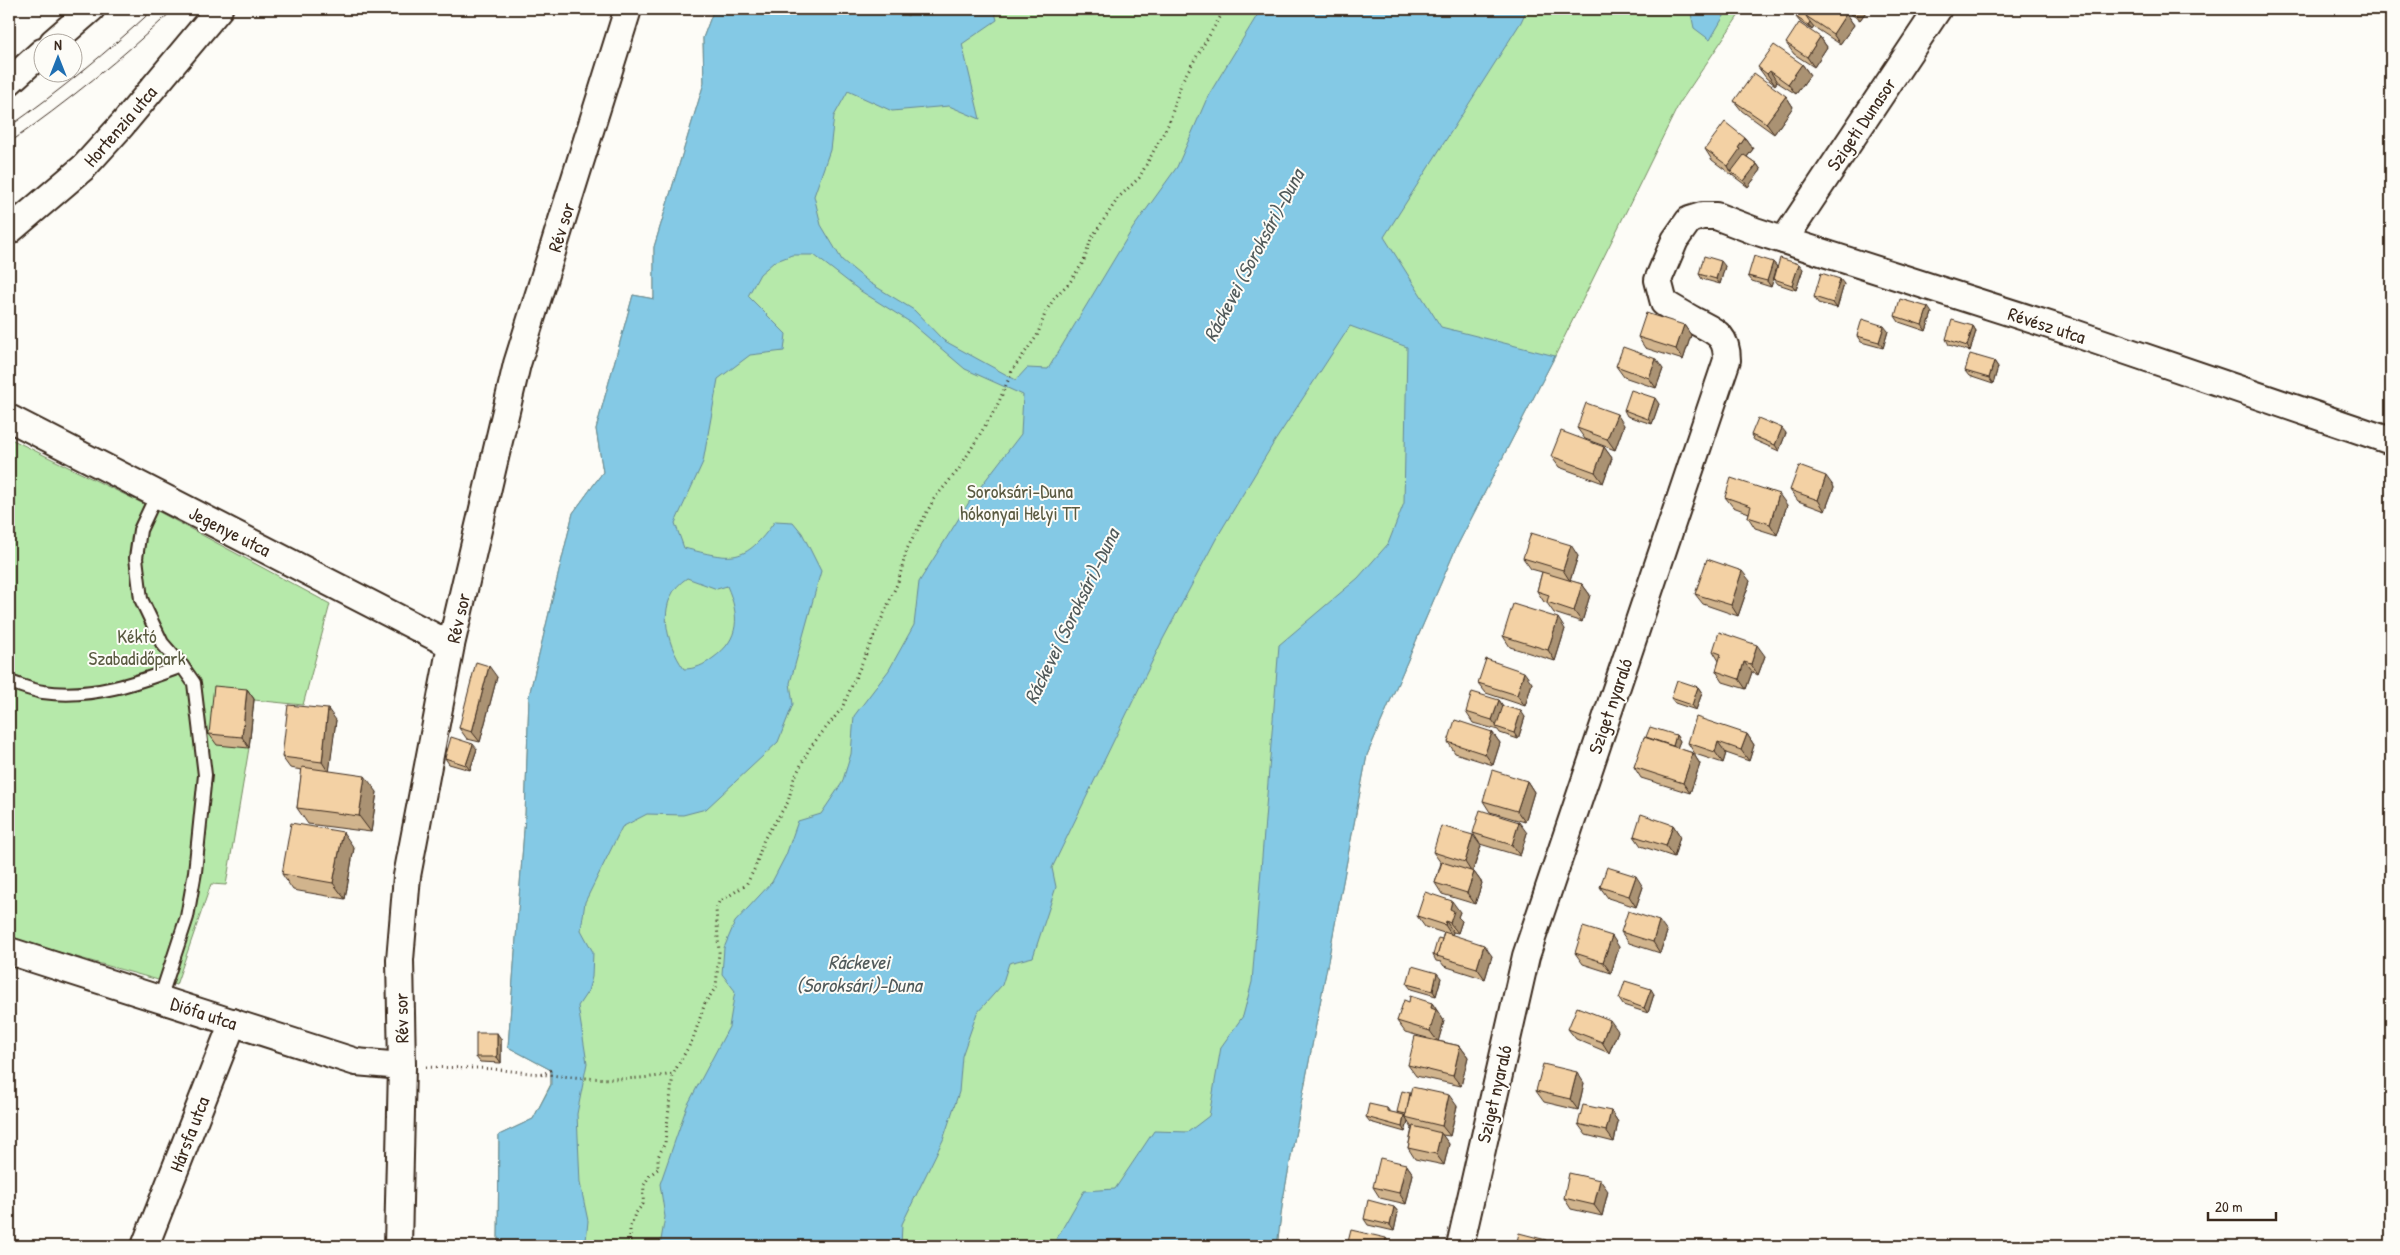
<svg xmlns="http://www.w3.org/2000/svg" width="2400" height="1255" viewBox="0 0 2400 1255" font-family="'Patrick Hand',sans-serif">
	<style>
		.green { fill: #b6e9aa; stroke: #788a64 }
		.water { fill: #84c9e5; stroke: #678995; fill-rule: evenodd }
		.lines { fill: none; stroke-linecap: round; stroke-linejoin: round }
		.lane-casing { stroke: #3b2a1e; stroke-width: 16 }
		.street-casing { stroke: #3b2a1e; stroke-width: 30 }
		.path { stroke: #3b2a1e; stroke-width: 3; stroke-dasharray: 1 4; stroke-linecap: butt }
		.lane { stroke: #fdfcf7; stroke-width: 12 }
		.street { stroke: #fdfcf7; stroke-width: 26 }
		.tram { stroke: #3b2a1e; stroke-width: 1 }
		.wall { fill: #d1b48d; stroke: #3b2a1e }
		.shaded-wall { fill: #aa9273; stroke: #3b2a1e }
		.building { fill: #f3d1a4; stroke: #3b2a1e }
		.labels { text-anchor: middle; dominant-baseline: central; stroke-width: 4; stroke-linejoin: round; paint-order: stroke }
		.street-label { font-size: 19px; fill: #3b2a1e; stroke: #fdfcf7 }
		.park-label { font-size: 19px; fill: #5a5a41; stroke: #fdfcf7 }
		.water-label { font-size: 20px; font-style: italic; fill: #515a5a; stroke: #fdfcf7 }
	</style>
	<rect width="100%" height="100%" fill="#fdfcf7"/>
	<filter id="ink" filterUnits="userSpaceOnUse"><feTurbulence type="fractalNoise" baseFrequency=".02" numOctaves="2"/><feDisplacementMap in="SourceGraphic" scale="10" xChannelSelector="R" yChannelSelector="G"/><feConvolveMatrix kernelMatrix="1 2 1 2 8 2 1 2 1" color-interpolation-filters="sRGB"/></filter>
	<g filter="url(#ink)">
		<g class="green">
			<polygon points="714,9 1743,9 1679,104 1555,356 1456,548 1367,755 1283,1199 1277,1246 498,1246 499,1135 533,1119 551,1084 551,1070 508,1047 525,817 529,696 573,513 603,472 596,429 633,295 654,299 654,247 704,83 703,38"/>
			<polygon points="9,438 150,507 330,604 303,705 254,700 249,748 226,885 211,884 176,985 9,938"/>
		</g>
		<g class="water">
			<path d="M714,9H896L908,16L914,9H994L997,20L962,44L980,119L949,106L892,111L848,91L834,116L830,150L814,196L821,225L842,260L870,283L914,310L943,340L1016,380L1027,368L1048,369L1133,228L1177,167L1208,96L1261,9H1527L1521,22L1384,237L1441,327L1555,356L1456,548L1367,755L1283,1199L1277,1246H1064L1054,1243L1084,1191L1115,1189L1154,1131L1188,1132L1209,1116L1221,1047L1243,1016L1252,982L1279,645L1358,578L1388,544L1404,503L1407,347L1350,326L1273,444L1216,539L1163,639L1052,868L1056,887L1033,957L1009,963L1002,985L977,1013L962,1056L959,1092L943,1140L902,1224L901,1246H660L665,1217L660,1184L687,1106L729,1027L735,991L722,974L724,948L735,922L772,882L786,855L798,821L821,814L842,783L851,754L854,716L889,670L914,625L919,582L971,499L1021,434L1023,395L965,369L910,322L859,290L814,255H792L774,262L760,274L748,296L786,334L784,351L750,355L718,379L703,462L675,523L684,548C732,560 744,565 775,521L793,522L802,533L821,571L790,683L793,704L778,742L706,809L683,815L647,814L622,827L585,902L581,930L593,952L592,977L588,991L578,1006L587,1063L577,1114L580,1183L588,1221L586,1241L589,1246H498L499,1135L533,1119L551,1085V1070L508,1047L525,817L529,696L573,513L603,472L596,429L633,295L654,299V247L704,83L703,38ZM687,578L717,589L727,586C740,616 740,639 713,658C704,665 695,669 684,669C665,642 655,599 687,578Z"/>
			<polygon points="1690,9 1728,9 1710,40 1694,28"/>
		</g>
		<g class="lines">
			<defs>
				<g id="lane">
					<polyline points="157,494 140,530 136,558 141,599 162,643 182,666 194,683 205,775 195,872 187,917 160,999"/>
					<path d="M9,682C20,685 31,690 43,692C92,699 137,683 182,666"/>
				</g>
				<g id="street">
					<polyline points="53,42 91,9"/>
					<polyline points="9,82 42,52"/>
					<polyline points="9,231 84,167 122,125 219,9"/>
					<polyline points="1784,240 1938,9"/>
					<polyline points="9,418 451,645"/>
					<polyline points="9,951 356,1062 402,1066"/>
					<polyline points="145,1246 233,1022"/>
					<polyline points="398,1246 402,1066 400,960 407,876 451,645 517,364 628,9"/>
					<path d="M1460,1246L1526,956L1727,360C1727,334 1714,331 1695,321C1684,315 1674,309 1664,303L1658,280L1675,240L1689,220L1702,216H1716L1755,231L2071,332L2391,441"/>
				</g>
			</defs>
			<use href="#lane" class="lane-casing"/>
			<use href="#street" class="street-casing"/>
			<g class="path">
				<path d="M426,1067C451,1068 477,1067 502,1070C558,1076 617,1084 673,1074L693,1039L705,1003L716,987L719,952L716,909L719,902L746,885L755,868L764,839L788,802L794,779L809,749L842,708L898,582L907,549L934,499L959,469L997,406L1013,369L1037,336L1046,311L1056,296L1070,282L1084,261L1091,239L1119,197L1139,178L1169,123L1182,81L1225,9"/>
				<polyline points="541,1075 551,1070"/>
				<polyline points="630,1246 630,1227 635,1214 643,1204 644,1185 650,1175 658,1169 658,1157 665,1143 673,1074"/>
			</g>
			<use href="#lane" class="lane"/>
			<use href="#street" class="street"/>
			<g class="tram">
				<path d="M9,127C60,91 108,51 154,9"/>
				<path d="M9,143C67,102 122,58 174,9"/>
			</g>
		</g>
		<g class="wall">
			<polygon points="1843,9 1868,9 1860,20"/>
			<polygon points="1846,14 1854,25 1840,44 1814,27 1812,30 1800,22 1796,17"/>
			<polygon points="1820,37 1827,47 1814,67 1794,54 1786,43"/>
			<polygon points="1802,64 1810,75 1796,94 1777,82 1775,85 1766,78 1758,67"/>
			<polygon points="1786,96 1793,107 1774,134 1742,111 1734,101"/>
			<polygon points="1745,138 1753,149 1747,157 1757,164 1761,170 1748,187 1712,160 1705,149"/>
			<polygon points="1773,262 1777,267 1771,287 1752,281 1748,276"/>
			<polygon points="1725,266 1720,284 1702,279 1699,274"/>
			<polygon points="1803,269 1796,290 1778,284 1774,279"/>
			<polygon points="1844,284 1837,308 1818,303 1814,297"/>
			<polygon points="1932,313 1926,331 1899,322 1895,316"/>
			<polygon points="1684,325 1691,335 1683,360 1645,348 1638,337"/>
			<polygon points="1973,326 1976,331 1970,351 1949,345 1946,339"/>
			<polygon points="1888,331 1883,348 1861,342 1857,336"/>
			<polygon points="1994,361 1998,367 1993,384 1969,376 1965,371"/>
			<polygon points="1616,366 1663,369 1656,388 1624,377"/>
			<polygon points="1659,404 1652,424 1627,416 1624,410"/>
			<polygon points="1624,425 1615,450 1585,439 1577,428"/>
			<polygon points="1786,433 1779,451 1754,440 1751,435"/>
			<polygon points="1604,447 1612,458 1603,483 1559,467 1551,456"/>
			<polygon points="1834,487 1825,511 1798,501 1790,490"/>
			<polygon points="1725,497 1787,505 1777,535 1755,528 1748,517 1749,513 1733,507"/>
			<polygon points="1578,556 1570,581 1582,584 1590,595 1582,622 1554,613 1547,603 1544,602 1537,591 1542,572 1531,569 1523,558"/>
			<polygon points="1750,581 1738,616 1703,604 1695,594"/>
			<polygon points="1565,629 1555,661 1510,647 1503,636"/>
			<polygon points="1713,651 1765,656 1758,675 1752,672 1746,689 1723,682 1716,671 1719,661"/>
			<polygon points="497,677 480,742 467,739 459,728"/>
			<polygon points="1478,683 1532,683 1525,706 1486,693"/>
			<polygon points="1698,687 1702,693 1696,710 1675,703 1671,698"/>
			<polygon points="247,689 254,699 249,748 217,745 209,734"/>
			<polygon points="1499,700 1503,706 1525,717 1518,739 1500,733 1498,730 1473,723 1466,712"/>
			<polygon points="336,720 329,771 377,792 371,832 308,824 297,808 302,770 290,768 282,757"/>
			<polygon points="1492,732 1500,743 1493,765 1455,753 1448,742"/>
			<polygon points="1747,734 1754,745 1749,761 1726,753 1723,763 1695,754 1688,743"/>
			<polygon points="1676,735 1680,741 1677,748 1693,753 1700,764 1690,793 1641,778 1634,767 1647,738"/>
			<polygon points="477,749 470,770 449,764 445,758"/>
			<polygon points="1527,781 1534,792 1525,822 1490,812 1483,801"/>
			<polygon points="1673,825 1680,836 1674,857 1641,846 1634,836"/>
			<polygon points="1473,833 1527,833 1520,856 1480,844"/>
			<polygon points="1481,846 1473,871 1474,872 1482,883 1475,904 1442,894 1435,883 1441,863 1433,852"/>
			<polygon points="354,848 345,899 293,890 282,874"/>
			<polygon points="1600,887 1643,887 1636,907 1608,898"/>
			<polygon points="1460,912 1458,917 1462,921 1458,933 1453,932 1452,935 1492,956 1485,979 1444,966 1441,962 1436,961 1433,955 1442,939 1444,933 1425,927 1417,916"/>
			<polygon points="1621,932 1667,932 1660,953 1629,943"/>
			<polygon points="1619,947 1611,973 1583,964 1575,953"/>
			<polygon points="1441,978 1436,996 1411,989 1407,984"/>
			<polygon points="1654,994 1648,1013 1623,1005 1619,999"/>
			<polygon points="1409,1002 1432,1003 1444,1021 1438,1041 1460,1046 1468,1057 1461,1086 1416,1076 1408,1065 1427,1038 1405,1032 1397,1021"/>
			<polygon points="1568,1029 1618,1031 1609,1053 1576,1039"/>
			<polygon points="501,1039 501,1063 480,1062 476,1057"/>
			<polygon points="1584,1083 1578,1110 1544,1102 1536,1091"/>
			<polygon points="1457,1106 1450,1136 1442,1135 1449,1144 1444,1165 1415,1159 1408,1148 1412,1128 1408,1122 1405,1132 1370,1122 1366,1117 1387,1108 1390,1112 1398,1114 1397,1112"/>
			<polygon points="1611,1111 1618,1122 1614,1142 1586,1135 1578,1124"/>
			<polygon points="1406,1164 1413,1174 1406,1204 1380,1198 1373,1187"/>
			<polygon points="1608,1191 1602,1216 1571,1209 1564,1198"/>
			<polygon points="1394,1207 1398,1212 1394,1231 1368,1225 1364,1219"/>
		</g>
		<g class="shaded-wall">
			<polygon points="1860,9 1868,9 1860,20 1856,15"/>
			<polygon points="1846,14 1854,25 1840,44 1833,34"/>
			<polygon points="1810,22 1814,27 1812,30 1808,25"/>
			<polygon points="1820,37 1827,47 1814,67 1807,57"/>
			<polygon points="1802,64 1810,75 1796,94 1788,84"/>
			<polygon points="1770,71 1777,82 1775,85 1767,74"/>
			<polygon points="1786,96 1793,107 1774,134 1766,123"/>
			<polygon points="1745,138 1753,149 1746,158 1731,172 1728,166 1738,148"/>
			<polygon points="1757,164 1761,170 1748,187 1744,181"/>
			<polygon points="1721,261 1725,266 1720,284 1716,279"/>
			<polygon points="1773,262 1777,267 1771,287 1767,281"/>
			<polygon points="1799,264 1803,269 1796,290 1792,285"/>
			<polygon points="1840,279 1844,284 1837,308 1833,303"/>
			<polygon points="1928,307 1932,313 1926,331 1922,325"/>
			<polygon points="1684,325 1691,335 1683,360 1676,349"/>
			<polygon points="1884,326 1888,331 1883,348 1879,342"/>
			<polygon points="1973,326 1976,331 1970,351 1967,346"/>
			<polygon points="1656,359 1663,369 1656,388 1649,378"/>
			<polygon points="1994,361 1998,367 1993,384 1989,378"/>
			<polygon points="1655,398 1659,404 1652,424 1648,419"/>
			<polygon points="1617,414 1624,425 1615,450 1607,439"/>
			<polygon points="1782,428 1786,433 1779,451 1775,445"/>
			<polygon points="1604,447 1612,458 1603,483 1595,472"/>
			<polygon points="1826,476 1834,487 1825,511 1818,500"/>
			<polygon points="1779,494 1787,505 1777,535 1770,524"/>
			<polygon points="1571,545 1578,556 1570,581 1563,570"/>
			<polygon points="1742,571 1750,581 1738,616 1731,605"/>
			<polygon points="1582,584 1590,595 1582,622 1574,611"/>
			<polygon points="1558,618 1565,629 1555,661 1548,650"/>
			<polygon points="1757,645 1765,656 1758,675 1751,664"/>
			<polygon points="1744,662 1752,672 1746,689 1739,679"/>
			<polygon points="489,666 497,677 480,742 472,732"/>
			<polygon points="1524,672 1532,683 1525,706 1517,695"/>
			<polygon points="1698,687 1702,693 1696,710 1692,705"/>
			<polygon points="247,689 254,699 249,748 242,737"/>
			<polygon points="1499,700 1506,711 1498,728 1492,720"/>
			<polygon points="328,709 336,720 329,773 322,762"/>
			<polygon points="1521,711 1525,717 1518,739 1514,733"/>
			<polygon points="1492,732 1500,743 1493,765 1485,754"/>
			<polygon points="1747,734 1754,745 1749,761 1741,750"/>
			<polygon points="1676,735 1680,741 1676,751 1673,746"/>
			<polygon points="1718,742 1726,753 1723,763 1715,752"/>
			<polygon points="473,744 477,749 470,770 466,765"/>
			<polygon points="1693,753 1700,764 1690,793 1683,783"/>
			<polygon points="365,776 377,792 371,832 359,816"/>
			<polygon points="1527,781 1534,792 1525,822 1517,811"/>
			<polygon points="1519,822 1527,833 1520,856 1512,845"/>
			<polygon points="1673,825 1680,836 1674,857 1666,846"/>
			<polygon points="343,832 354,848 345,899 333,883"/>
			<polygon points="1473,835 1481,846 1472,873 1465,862"/>
			<polygon points="1474,872 1482,883 1475,904 1467,893"/>
			<polygon points="1636,876 1643,887 1636,907 1629,896"/>
			<polygon points="1452,901 1460,912 1458,917 1462,921 1458,933 1450,923 1450,909"/>
			<polygon points="1446,921 1453,932 1452,936 1445,925"/>
			<polygon points="1659,921 1667,932 1660,953 1653,942"/>
			<polygon points="1612,936 1619,947 1611,973 1603,962"/>
			<polygon points="1484,945 1492,956 1485,979 1477,968"/>
			<polygon points="1437,973 1441,978 1436,996 1433,991"/>
			<polygon points="1651,989 1654,994 1648,1013 1644,1008"/>
			<polygon points="1432,1003 1444,1021 1438,1042 1430,1031 1431,1008"/>
			<polygon points="1610,1020 1618,1031 1609,1053 1602,1042"/>
			<polygon points="497,1033 501,1039 501,1063 497,1057"/>
			<polygon points="1460,1046 1468,1057 1461,1086 1453,1076"/>
			<polygon points="1577,1072 1584,1083 1578,1110 1570,1099"/>
			<polygon points="1449,1095 1457,1106 1450,1136 1442,1126"/>
			<polygon points="1611,1111 1618,1122 1614,1142 1606,1131"/>
			<polygon points="1404,1115 1408,1122 1405,1132 1402,1127"/>
			<polygon points="1441,1133 1449,1144 1444,1165 1436,1154"/>
			<polygon points="1406,1164 1413,1174 1406,1204 1399,1193"/>
			<polygon points="1600,1180 1608,1191 1602,1216 1594,1205"/>
			<polygon points="1394,1207 1398,1212 1394,1231 1390,1225"/>
			<polygon points="1386,1238 1392,1246 1384,1246"/>
			<polygon points="1546,1240 1551,1246 1545,1246"/>
		</g>
		<g class="building">
			<polygon points="1802,9 1811,9 1806,16 1810,22 1808,25 1796,17"/>
			<polygon points="1811,9 1838,9 1846,14 1833,34 1806,16"/>
			<polygon points="1847,9 1860,9 1856,15"/>
			<polygon points="1799,23 1820,37 1807,57 1786,43"/>
			<polygon points="1774,45 1802,64 1788,84 1770,71 1767,74 1758,67"/>
			<polygon points="1754,73 1786,96 1766,123 1734,101"/>
			<polygon points="1725,122 1745,138 1738,148 1740,149 1728,166 1705,149"/>
			<polygon points="1744,155 1757,164 1744,181 1731,172"/>
			<polygon points="1704,256 1721,261 1716,279 1699,274"/>
			<polygon points="1754,256 1773,262 1767,281 1748,276"/>
			<polygon points="1780,258 1799,264 1792,285 1774,279"/>
			<polygon points="1821,273 1840,279 1833,303 1814,297"/>
			<polygon points="1900,299 1928,307 1922,325 1895,316"/>
			<polygon points="1646,313 1684,325 1676,349 1638,337"/>
			<polygon points="1862,319 1884,326 1879,342 1857,336"/>
			<polygon points="1952,320 1973,326 1967,346 1946,339"/>
			<polygon points="1623,347 1656,359 1649,378 1616,366"/>
			<polygon points="1970,354 1994,361 1989,378 1965,371"/>
			<polygon points="1631,390 1655,398 1648,419 1624,410"/>
			<polygon points="1586,403 1617,414 1607,439 1577,428"/>
			<polygon points="1758,418 1782,428 1775,445 1751,435"/>
			<polygon points="1561,431 1604,447 1595,472 1551,456"/>
			<polygon points="1799,466 1826,476 1818,500 1790,490"/>
			<polygon points="1731,478 1779,494 1770,524 1748,517 1751,506 1725,497"/>
			<polygon points="1531,533 1571,545 1563,570 1523,558"/>
			<polygon points="1707,559 1742,571 1731,605 1695,594"/>
			<polygon points="1542,572 1582,584 1574,611 1547,602 1549,595 1537,591"/>
			<polygon points="1513,604 1558,618 1548,650 1503,636"/>
			<polygon points="1719,632 1757,645 1751,664 1744,662 1739,679 1716,671 1721,654 1713,651"/>
			<polygon points="1486,659 1524,672 1517,695 1478,683"/>
			<polygon points="476,662 489,666 472,732 459,728"/>
			<polygon points="1677,680 1698,687 1692,705 1671,698"/>
			<polygon points="214,686 247,689 242,737 209,734"/>
			<polygon points="1472,692 1499,700 1492,720 1466,712"/>
			<polygon points="288,705 328,709 322,762 282,757"/>
			<polygon points="1503,706 1521,711 1514,733 1496,727"/>
			<polygon points="1696,717 1747,734 1741,750 1718,742 1715,752 1688,743"/>
			<polygon points="1455,720 1492,732 1485,754 1448,742"/>
			<polygon points="1650,727 1676,735 1673,746 1646,737"/>
			<polygon points="451,737 473,744 466,765 445,758"/>
			<polygon points="1644,737 1693,753 1683,783 1634,767"/>
			<polygon points="302,767 365,776 359,816 297,808"/>
			<polygon points="1492,770 1527,781 1517,811 1483,801"/>
			<polygon points="1480,810 1519,822 1512,845 1473,833"/>
			<polygon points="1641,814 1673,825 1666,846 1634,836"/>
			<polygon points="291,823 343,832 333,883 282,874"/>
			<polygon points="1441,826 1473,835 1465,862 1433,852"/>
			<polygon points="1442,862 1474,872 1467,893 1435,883"/>
			<polygon points="1607,867 1636,876 1629,896 1600,887"/>
			<polygon points="1425,892 1452,901 1450,909 1454,911 1450,923 1446,921 1445,925 1417,916"/>
			<polygon points="1628,911 1659,921 1653,942 1621,932"/>
			<polygon points="1583,927 1612,936 1603,962 1575,953"/>
			<polygon points="1444,932 1484,945 1477,968 1437,956"/>
			<polygon points="1438,938 1442,939 1437,956 1438,957 1433,955"/>
			<polygon points="1412,966 1437,973 1433,991 1407,984"/>
			<polygon points="1625,981 1651,989 1644,1008 1619,999"/>
			<polygon points="1410,996 1432,1003 1431,1008 1436,1010 1430,1031 1397,1021 1404,1000 1409,1002"/>
			<polygon points="1577,1007 1610,1020 1602,1042 1568,1029"/>
			<rect x="476" y="1033" width="21" height="24"/>
			<polygon points="1415,1036 1460,1046 1453,1076 1408,1065"/>
			<polygon points="1543,1064 1577,1072 1570,1099 1536,1091"/>
			<polygon points="1412,1087 1449,1095 1442,1126 1405,1117"/>
			<polygon points="1402,1091 1410,1093 1406,1114 1397,1112"/>
			<polygon points="1369,1104 1387,1108 1387,1111 1404,1115 1402,1127 1366,1117"/>
			<polygon points="1583,1105 1611,1111 1606,1131 1578,1124"/>
			<polygon points="1413,1126 1441,1133 1436,1154 1408,1148"/>
			<polygon points="1380,1158 1406,1164 1399,1193 1373,1187"/>
			<polygon points="1569,1173 1600,1180 1594,1205 1564,1198"/>
			<polygon points="1368,1200 1394,1207 1390,1225 1364,1219"/>
			<polygon points="1351,1230 1386,1238 1384,1246 1347,1246"/>
			<polygon points="1519,1233 1546,1240 1545,1246 1516,1246"/>
		</g>
	</g>
	<g class="labels">
		<g class="street-label">
			<text transform="translate(1861 124) rotate(-56)">Szigeti Dunasor</text>
			<text transform="translate(120 126) rotate(-49)">Hortenzia utca</text>
			<text transform="translate(561 227) rotate(-73)">Rév sor</text>
			<text transform="translate(2047 325) rotate(18)">Révész utca</text>
			<text transform="translate(230 531) rotate(27)">Jegenye utca</text>
			<text transform="translate(458 618) rotate(-77)">Rév sor</text>
			<text transform="translate(1610 706) rotate(-71)">Sziget nyaraló</text>
			<text transform="translate(204 1013) rotate(18)">Diófa utca</text>
			<text transform="translate(401 1018) rotate(-91)">Rév sor</text>
			<text transform="translate(1494 1094) rotate(-77)">Sziget nyaraló</text>
			<text transform="translate(189 1134) rotate(-69)">Hársfa utca</text>
		</g>
		<g class="park-label">
			<text x="1020" y="491">Soroksári-Duna<tspan x="1020" dy="22">hókonyai Helyi TT</tspan></text>
			<text x="137" y="636">Kéktó<tspan x="137" dy="22">Szabadidőpark</tspan></text>
		</g>
		<g class="water-label">
			<text transform="translate(1253 255) rotate(-62)">Ráckevei (Soroksári)-Duna</text>
			<text transform="translate(1071 616) rotate(-64)">Ráckevei (Soroksári)-Duna</text>
			<text x="859" y="961">Ráckevei<tspan x="859" dy="23">(Soroksári)-Duna</tspan></text>
		</g>
	</g>
	<rect width="2400" height="1255" fill="none" stroke="#fdfcf7" stroke-width="30"/>
	<rect x="15" y="15" width="2370" height="1225" fill="none" stroke="#3b2a1e" stroke-width="2" filter="url(#ink)"/>
	<g transform="translate(58 58)"><circle r="24" fill="#fdfcf7" stroke="#afa8a0"/>
	<path d="M0-4L9 19L0 12L-9 19Z" fill="#1f6fb2"/>
	<text y="-8" font-size="14" font-weight="bold" text-anchor="middle" fill="#3b2a1e">N</text>
	</g>
	<path d="M2208 1212v8h68v-8" fill="none" stroke="#3b2a1e" stroke-width="2.5"/>
	<text x="2215" y="1212" font-size="15" fill="#3b2a1e" stroke="#fdfcf7" stroke-width="4" paint-order="stroke">20 m</text>
</svg>
